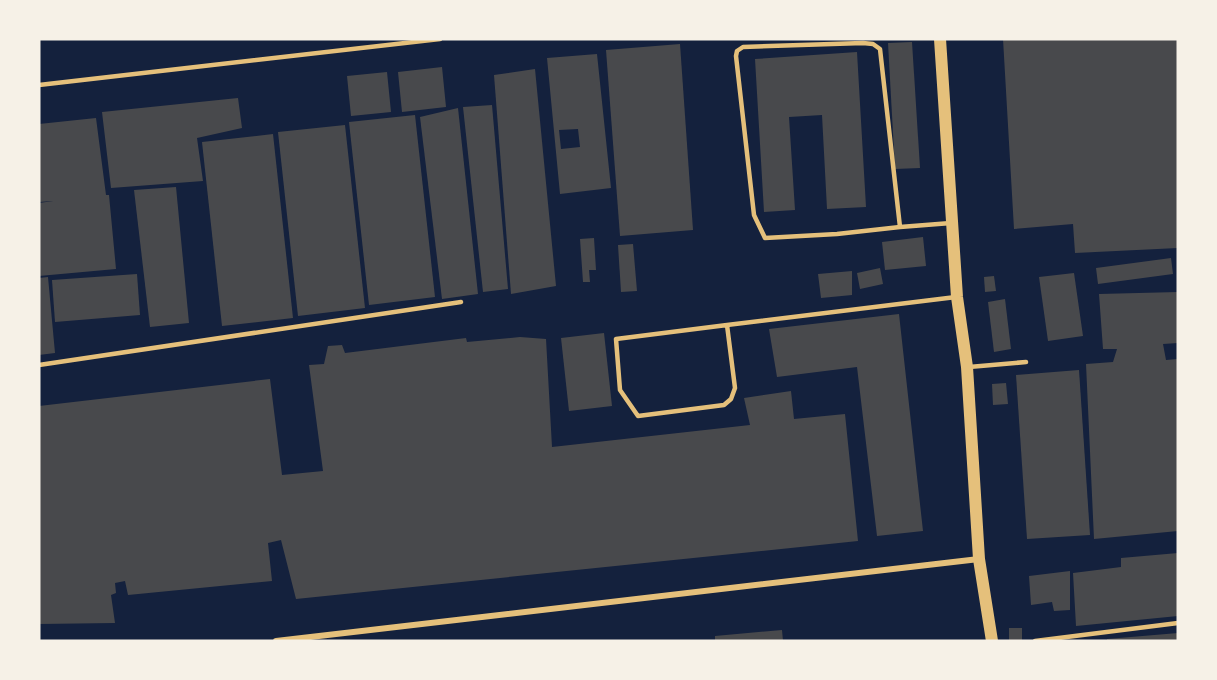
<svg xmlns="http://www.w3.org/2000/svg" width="1217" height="680" viewBox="0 0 1217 680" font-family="'Alegreya Sans',sans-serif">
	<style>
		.building { fill: #48494c; fill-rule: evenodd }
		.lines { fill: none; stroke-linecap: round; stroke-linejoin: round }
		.service { stroke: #e5c07b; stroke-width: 4.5 }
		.minor { stroke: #e5c07b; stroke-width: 6 }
		.secondary { stroke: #e5c07b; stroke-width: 12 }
	</style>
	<rect width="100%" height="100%" fill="#14213d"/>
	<g class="building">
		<polygon points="1003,39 1178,39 1178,248 1075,253 1073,224 1014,229"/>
		<polygon points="912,42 920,168 895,169 888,43"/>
		<polygon points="680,44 693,230 620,236 606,50"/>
		<polygon points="857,52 866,207 827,209 822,115 789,117 795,210 764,212 755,59"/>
		<path d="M597,54L611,188L560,194L547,58ZM578,129L580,147L561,149L559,130Z"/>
		<polygon points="442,67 446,107 402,112 398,72"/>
		<polygon points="535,69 556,286 511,294 494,75"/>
		<polygon points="387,72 391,112 351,116 347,76"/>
		<polygon points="238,98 242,128 197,138 203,181 111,188 102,112"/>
		<polygon points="492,105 508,289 483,292 463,107"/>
		<polygon points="458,108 478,294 442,299 420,117"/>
		<polygon points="415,115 435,297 369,305 349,122"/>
		<polygon points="96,118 106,195 109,195 116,269 39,276 39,203 53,201 39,202 39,124"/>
		<polygon points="345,125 365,308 298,316 278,132"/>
		<polygon points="273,134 293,318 222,326 202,142"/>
		<polygon points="176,187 189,323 150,327 134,190"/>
		<polygon points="923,237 926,266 885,270 882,242"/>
		<polygon points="594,238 596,270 589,270 590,282 583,282 580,239"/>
		<polygon points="633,244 637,291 621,292 618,245"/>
		<polygon points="1171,258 1173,274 1098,284 1096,268"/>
		<polygon points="880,268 883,284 860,289 857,273"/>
		<polygon points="852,271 852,295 821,298 818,274"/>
		<polygon points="1074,273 1083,336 1048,341 1039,277"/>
		<polygon points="137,274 140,315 55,322 52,280"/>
		<polygon points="994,276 996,291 985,292 984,277"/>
		<polygon points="48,277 55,353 39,355 39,278"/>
		<polygon points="1178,292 1178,343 1163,344 1166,360 1178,359 1178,531 1094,539 1086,364 1113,362 1117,349 1103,349 1099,294"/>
		<polygon points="1005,299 1011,349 994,352 988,302"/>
		<polygon points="899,314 923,531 877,536 857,367 777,377 769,329"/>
		<polygon points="604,333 612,406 569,411 561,338"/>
		<polygon points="520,337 546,339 552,447 750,425 744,398 791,391 794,419 845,414 858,541 296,599 281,540 268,543 272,581 128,595 125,581 115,583 116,593 111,595 115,623 39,624 39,406 270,379 282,475 323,471 309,365 324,364 328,346 342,345 345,353 466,338 467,342"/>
		<polygon points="1079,370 1090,535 1027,539 1016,375"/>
		<polygon points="1006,383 1008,404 993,405 992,384"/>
		<polygon points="1178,553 1178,616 1076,626 1073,573 1121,567 1121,558"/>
		<polygon points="1070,571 1070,610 1054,611 1052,602 1031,605 1029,576"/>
		<polygon points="1009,628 1022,628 1022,641 1009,640"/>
		<polygon points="782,630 783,641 715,641 715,636"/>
		<polygon points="1178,633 1178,641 1107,641 1107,639"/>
	</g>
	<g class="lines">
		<g class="service">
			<polyline points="39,85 440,39"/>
			<polyline points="900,227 837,234 765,238 754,215 736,56 737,51 743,47 863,43 873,44 880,49 900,227 951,223"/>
			<polyline points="727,325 616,339 620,390 638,416 724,405 731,399 735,388 727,325 956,297"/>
			<polyline points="39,365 461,302"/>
			<polyline points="969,367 1026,362"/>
			<polyline points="1035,641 1178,623"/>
		</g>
		<polyline class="minor" points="276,641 979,559"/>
		<polyline class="secondary" points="940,39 957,297 967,367 979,559 992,641"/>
	</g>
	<rect width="1217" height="680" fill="none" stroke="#f6f1e7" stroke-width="81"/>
</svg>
